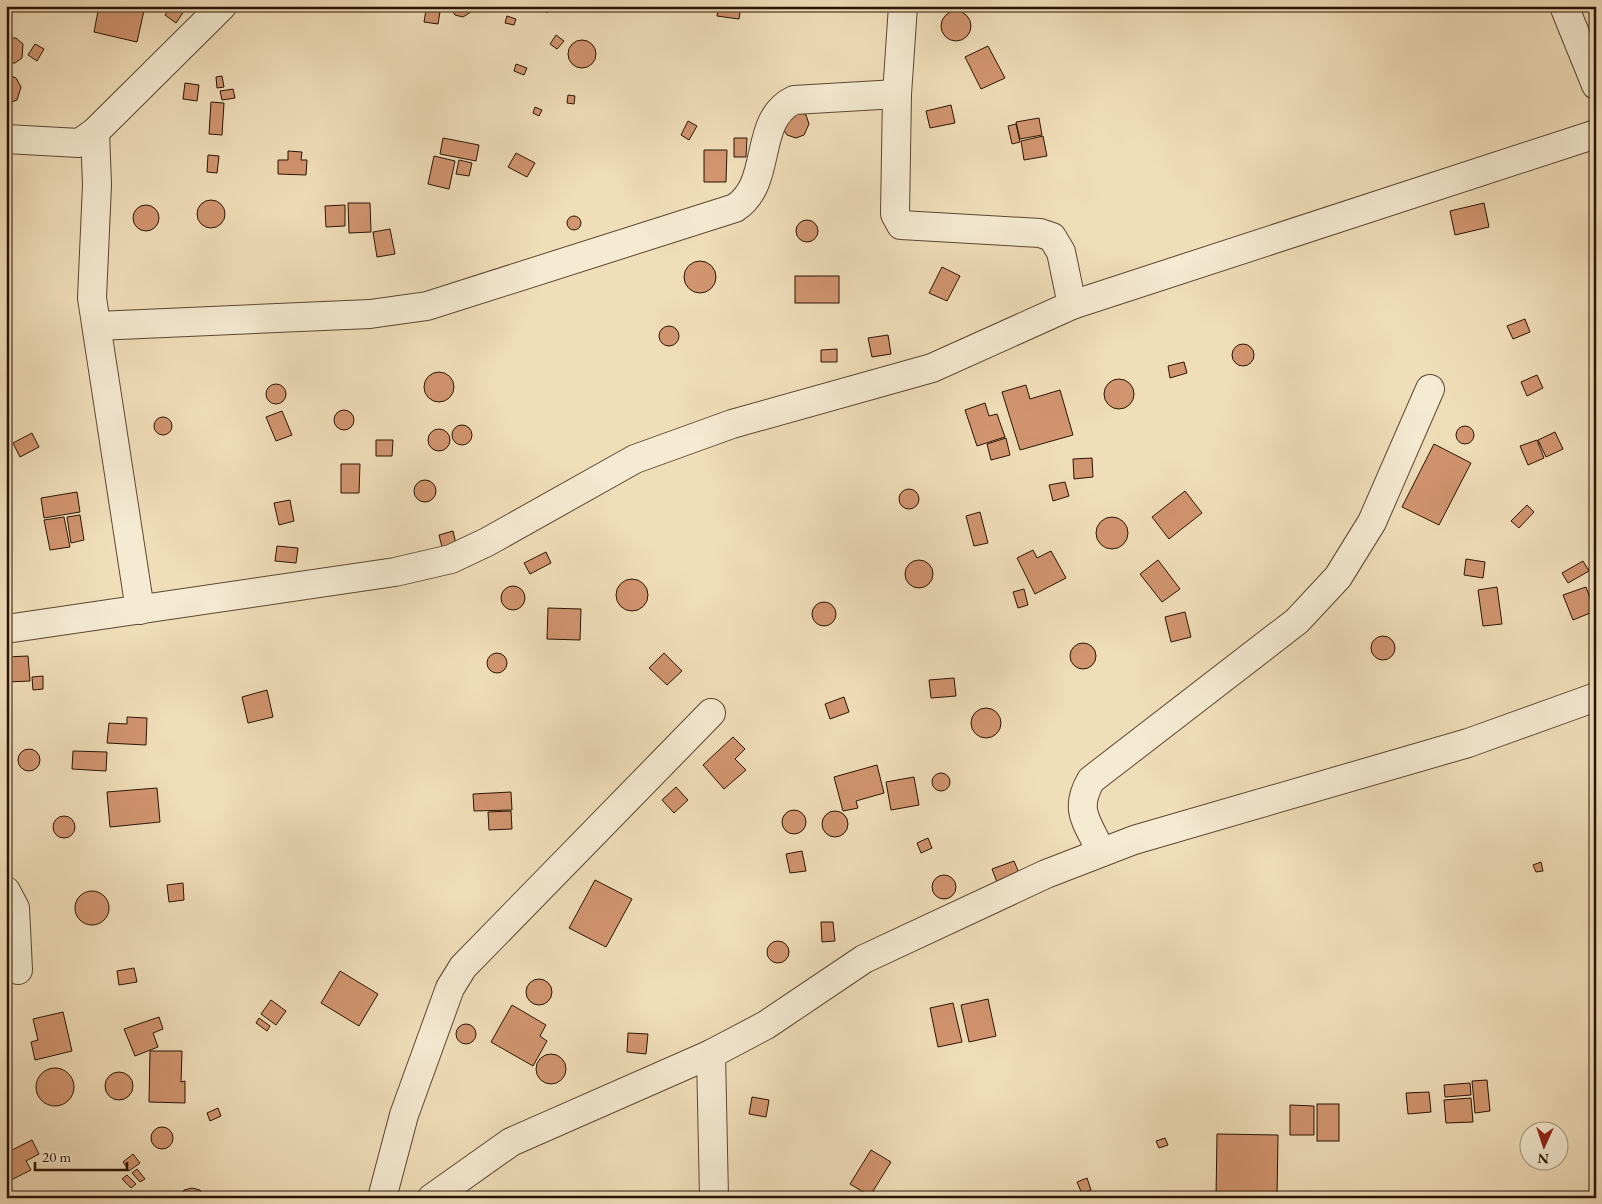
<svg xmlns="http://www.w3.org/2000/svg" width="1602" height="1204" viewBox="0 0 1602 1204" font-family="'EB Garamond',serif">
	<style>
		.building { fill: #d1956f; stroke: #291303 }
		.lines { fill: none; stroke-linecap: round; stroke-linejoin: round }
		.minor-casing { stroke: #5b4630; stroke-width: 30 }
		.minor { stroke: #f5ead2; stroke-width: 28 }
	</style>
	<rect width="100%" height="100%" fill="#f0deb9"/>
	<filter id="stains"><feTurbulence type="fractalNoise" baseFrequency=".004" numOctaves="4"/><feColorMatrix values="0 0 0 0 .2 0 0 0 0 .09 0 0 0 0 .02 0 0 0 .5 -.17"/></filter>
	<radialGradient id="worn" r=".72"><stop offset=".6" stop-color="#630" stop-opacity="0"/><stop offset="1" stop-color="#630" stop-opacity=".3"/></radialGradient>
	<g class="building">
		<polygon points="99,6 145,6 137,42 94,32"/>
		<polygon points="171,6 177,6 184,11 176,23 165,15"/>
		<polygon points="449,6 474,6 471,12 463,17 455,15"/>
		<polygon points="513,6 526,6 526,10 513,8"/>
		<polygon points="544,6 553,6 547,13 542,8"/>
		<polygon points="719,6 741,6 739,19 717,16"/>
		<polygon points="426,10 440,12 438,24 424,22"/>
		<circle cx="956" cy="26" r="15"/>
		<polygon points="507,16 516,19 514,25 505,23"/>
		<polygon points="556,35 564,41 557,49 550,44"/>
		<polygon points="6,38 16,38 23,44 22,58 15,63 6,63"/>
		<circle cx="582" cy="54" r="14"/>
		<polygon points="35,44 44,49 37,61 28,55"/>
		<polygon points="988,46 1005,78 981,89 965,57"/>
		<polygon points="516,64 527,68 524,75 514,71"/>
		<polygon points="6,74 16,78 21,87 17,100 6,104"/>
		<polygon points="222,76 224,87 217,88 216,77"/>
		<polygon points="185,83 199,85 197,101 183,99"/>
		<polygon points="233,89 235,98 222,100 220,91"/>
		<polygon points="568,95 575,96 574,104 567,103"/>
		<polygon points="211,102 224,103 222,135 209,134"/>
		<polygon points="951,105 955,123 930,128 926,111"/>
		<polygon points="535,107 542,110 539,116 533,113"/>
		<polygon points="798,111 806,115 809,124 804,135 796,138 787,135 782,127"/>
		<polygon points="1039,118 1042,135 1020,139 1016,122"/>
		<polygon points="688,121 697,126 689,140 681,135"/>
		<polygon points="1016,124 1020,142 1012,144 1008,126"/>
		<polygon points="1043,136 1047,156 1024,160 1021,141"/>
		<polygon points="443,138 479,145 476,161 440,154"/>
		<polygon points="734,138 747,138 746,157 734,157"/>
		<polygon points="704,150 727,150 726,182 704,182"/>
		<polygon points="288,151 302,152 301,160 307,160 306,175 278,174 278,160 288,160"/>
		<polygon points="516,153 535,163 527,177 508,167"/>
		<polygon points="208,155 219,156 217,173 207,172"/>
		<polygon points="434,156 455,161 449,189 428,184"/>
		<polygon points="459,160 472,163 469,176 456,174"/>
		<circle cx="211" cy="214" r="14"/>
		<polygon points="348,203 370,203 371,232 349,233"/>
		<polygon points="1484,203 1489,227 1455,235 1450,211"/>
		<polygon points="345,205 345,226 326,227 325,206"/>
		<circle cx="146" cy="218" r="13"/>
		<circle cx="574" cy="223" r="7"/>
		<circle cx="807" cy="231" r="11"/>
		<polygon points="390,229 395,254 377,257 373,232"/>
		<circle cx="700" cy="277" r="16"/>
		<polygon points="942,267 960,276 947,301 929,293"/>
		<rect x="795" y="276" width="44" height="27"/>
		<polygon points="1525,319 1530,332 1513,339 1507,326"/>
		<circle cx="669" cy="336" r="10"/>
		<polygon points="888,335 891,354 872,357 868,338"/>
		<circle cx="1243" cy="355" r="11"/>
		<polygon points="837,349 837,362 821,362 821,350"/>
		<polygon points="1184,362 1187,373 1170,378 1168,366"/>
		<circle cx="439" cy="387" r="15"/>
		<polygon points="1537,375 1543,388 1527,396 1521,382"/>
		<circle cx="1119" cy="394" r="15"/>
		<circle cx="276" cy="394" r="10"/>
		<polygon points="1026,385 1030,399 1060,390 1073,435 1020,450 1002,392"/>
		<polygon points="985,403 989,416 997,414 1005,437 977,446 965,410"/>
		<circle cx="344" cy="420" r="10"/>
		<polygon points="282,411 292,435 276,441 266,417"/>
		<circle cx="163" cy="426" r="9"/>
		<circle cx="462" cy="435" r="10"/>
		<circle cx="1465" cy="435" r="9"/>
		<circle cx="439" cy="440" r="11"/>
		<polygon points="1555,432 1563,449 1546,457 1538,440"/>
		<polygon points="32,433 39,447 20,457 13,443"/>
		<polygon points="1006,438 1010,455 991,460 987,444"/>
		<polygon points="376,440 393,440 392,456 376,456"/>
		<polygon points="1537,440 1544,458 1528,465 1520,446"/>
		<polygon points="1434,444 1471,463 1439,525 1402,507"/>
		<polygon points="1092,458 1093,477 1074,479 1073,459"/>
		<polygon points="6,464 10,464 8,490 6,490"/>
		<polygon points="341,464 360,464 359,493 341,493"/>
		<circle cx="425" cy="491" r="11"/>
		<polygon points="1065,482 1069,496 1053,501 1049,485"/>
		<circle cx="909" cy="499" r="10"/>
		<polygon points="1185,491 1202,513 1169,539 1152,517"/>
		<polygon points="77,492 80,512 44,518 41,498"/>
		<polygon points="290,500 294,521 279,525 274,503"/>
		<polygon points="1527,505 1534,512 1519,528 1511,521"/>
		<polygon points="980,512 988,543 974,546 966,516"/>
		<polygon points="80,515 84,540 71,543 67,517"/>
		<polygon points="64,517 70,547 50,550 44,520"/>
		<circle cx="1112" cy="533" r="16"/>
		<polygon points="453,531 456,544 442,547 439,535"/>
		<polygon points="277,546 298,548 296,563 275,561"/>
		<polygon points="1033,550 1037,558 1051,551 1066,578 1035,594 1017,558"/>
		<polygon points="546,552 551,563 530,574 524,563"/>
		<polygon points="1466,559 1485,562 1483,578 1464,575"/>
		<polygon points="1158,560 1180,589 1162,602 1140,574"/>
		<circle cx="919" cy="574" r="14"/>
		<polygon points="1583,561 1589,571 1568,583 1562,573"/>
		<circle cx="632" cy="595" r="16"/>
		<circle cx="513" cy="598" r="12"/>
		<polygon points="1497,587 1502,624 1483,626 1478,590"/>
		<polygon points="1586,587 1595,611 1573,620 1563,595"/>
		<polygon points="1024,589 1028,605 1018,608 1013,592"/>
		<circle cx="824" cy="614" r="12"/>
		<polygon points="548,608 581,609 580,640 547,639"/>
		<polygon points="1185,612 1191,637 1171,642 1165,617"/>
		<circle cx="1383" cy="648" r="12"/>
		<circle cx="1083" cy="656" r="13"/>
		<circle cx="497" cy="663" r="10"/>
		<polygon points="664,653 682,671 667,685 649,668"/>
		<polygon points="28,656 30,681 6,682 6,657"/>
		<polygon points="43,676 43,689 33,690 32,677"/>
		<polygon points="954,678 956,696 931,698 929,680"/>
		<polygon points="267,690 273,717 248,723 242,697"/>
		<polygon points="844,697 849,712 830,719 825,704"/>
		<circle cx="986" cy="723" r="15"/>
		<polygon points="127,717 147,718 146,745 107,743 109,723 127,724"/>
		<polygon points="733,737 745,749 735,759 746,770 724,789 703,765"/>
		<circle cx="29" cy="760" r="11"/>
		<polygon points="73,751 107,752 106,771 72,769"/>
		<polygon points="877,765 884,793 856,801 858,808 843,811 834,777"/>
		<circle cx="941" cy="782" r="9"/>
		<polygon points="914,777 919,805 891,810 886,782"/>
		<polygon points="676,787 688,800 674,813 662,800"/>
		<polygon points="157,788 160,822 110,827 107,792"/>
		<polygon points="511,792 512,810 474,811 473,794"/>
		<circle cx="794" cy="822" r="12"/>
		<circle cx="835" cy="824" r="13"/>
		<polygon points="511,811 512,829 489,830 488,812"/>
		<circle cx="64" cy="827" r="11"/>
		<polygon points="928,838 932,848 921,853 917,843"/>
		<polygon points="802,851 806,871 790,873 786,854"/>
		<polygon points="1014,861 1019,873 997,882 992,869"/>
		<polygon points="1541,862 1543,871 1536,872 1533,865"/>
		<circle cx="944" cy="887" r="12"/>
		<polygon points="595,880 632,899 606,947 569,928"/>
		<polygon points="183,883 184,900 169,902 167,885"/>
		<circle cx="92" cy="908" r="17"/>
		<polygon points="821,922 833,922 835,941 822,942"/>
		<circle cx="778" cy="952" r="11"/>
		<polygon points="134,968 137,982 119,985 117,971"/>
		<polygon points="340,971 378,994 359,1026 321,1003"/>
		<circle cx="539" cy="992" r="13"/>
		<polygon points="988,999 996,1036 969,1042 961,1005"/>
		<polygon points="271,1000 286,1011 276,1025 261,1014"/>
		<polygon points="953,1003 962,1042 938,1047 930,1008"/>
		<polygon points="512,1005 546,1025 540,1036 547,1041 533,1066 491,1042"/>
		<polygon points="63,1012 72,1051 35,1060 31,1042 38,1040 33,1019"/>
		<polygon points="159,1017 163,1029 153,1033 158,1047 135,1056 124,1029"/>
		<polygon points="259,1018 270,1026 267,1031 256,1023"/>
		<circle cx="466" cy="1034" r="10"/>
		<polygon points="628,1033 648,1034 646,1054 627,1052"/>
		<polygon points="150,1051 182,1051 181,1082 185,1081 185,1103 149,1102"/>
		<circle cx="551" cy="1069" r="15"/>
		<circle cx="55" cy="1087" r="19"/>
		<circle cx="119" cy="1086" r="14"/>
		<polygon points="1487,1080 1490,1111 1475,1113 1472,1081"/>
		<polygon points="1470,1083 1471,1095 1445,1097 1444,1085"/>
		<polygon points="1429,1092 1431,1112 1408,1114 1406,1093"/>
		<polygon points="752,1097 769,1100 766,1117 749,1114"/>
		<polygon points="1471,1098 1473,1122 1446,1123 1444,1100"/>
		<rect x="1317" y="1104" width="22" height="37"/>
		<polygon points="1290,1105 1314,1106 1314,1135 1290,1135"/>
		<polygon points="218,1108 221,1116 210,1121 207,1113"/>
		<circle cx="162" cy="1138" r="11"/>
		<polygon points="1217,1134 1278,1135 1277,1198 1216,1198"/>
		<polygon points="1165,1138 1168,1145 1159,1148 1156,1141"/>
		<polygon points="32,1140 39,1154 26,1161 31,1170 11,1180 6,1171 6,1153"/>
		<polygon points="871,1150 891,1162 870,1196 850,1184"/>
		<polygon points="133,1154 140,1163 129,1171 123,1162"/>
		<polygon points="137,1169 145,1179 140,1182 132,1173"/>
		<polygon points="127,1175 136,1184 131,1188 122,1179"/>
		<polygon points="1087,1178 1091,1190 1082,1194 1077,1182"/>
		<polygon points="192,1188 200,1190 205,1198 180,1198 184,1190"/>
		<polygon points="1096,1192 1097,1198 1082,1198 1082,1197"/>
		<polygon points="1297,1194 1297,1198 1280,1198 1280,1195"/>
	</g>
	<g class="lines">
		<defs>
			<g id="minor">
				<polyline points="903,6 897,94 895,214 901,225 1040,233 1052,237 1061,252 1072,305"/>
				<polyline points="1564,6 1596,85"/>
				<polyline points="95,132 97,185 92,298 140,610"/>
				<polyline points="6,139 79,143 95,132 222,6"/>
				<path d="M97,326L370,314L427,306L735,208C774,183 752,120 794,100L897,94"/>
				<polyline points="6,629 395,572 451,559 487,542 635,459 732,424 932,368 1072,305 1596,134"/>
				<path d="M1101,852C1088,822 1073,811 1091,780L1297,621L1338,577L1372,522L1430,389"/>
				<polyline points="6,891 15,908 18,970"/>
				<polyline points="711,1054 714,1198"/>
				<polyline points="382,1198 404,1115 450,988 463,967 711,713"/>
				<polyline points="432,1198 511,1142 711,1054 766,1025 864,959 1046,874 1134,840 1468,743 1596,697"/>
			</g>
		</defs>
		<use href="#minor" class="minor-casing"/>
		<use href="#minor" class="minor"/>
	</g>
	<rect width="1602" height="1204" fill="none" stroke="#f0deb9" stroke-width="25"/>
	<rect x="8" y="8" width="1587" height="1189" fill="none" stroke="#291303" stroke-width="2.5"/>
	<rect x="12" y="12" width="1577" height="1179" fill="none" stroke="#291303"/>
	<g transform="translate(1544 1146) rotate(183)"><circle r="24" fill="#f5ead2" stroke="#a3947f"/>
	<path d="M0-4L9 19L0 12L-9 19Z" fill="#8f2418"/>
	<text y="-8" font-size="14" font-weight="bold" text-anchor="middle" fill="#291303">N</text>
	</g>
	<path d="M35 1162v8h92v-8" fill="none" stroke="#291303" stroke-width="2.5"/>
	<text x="42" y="1162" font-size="15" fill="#291303" stroke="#f5ead2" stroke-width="4" paint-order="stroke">20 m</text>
	<rect width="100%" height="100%" filter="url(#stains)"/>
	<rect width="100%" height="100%" fill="url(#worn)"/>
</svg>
